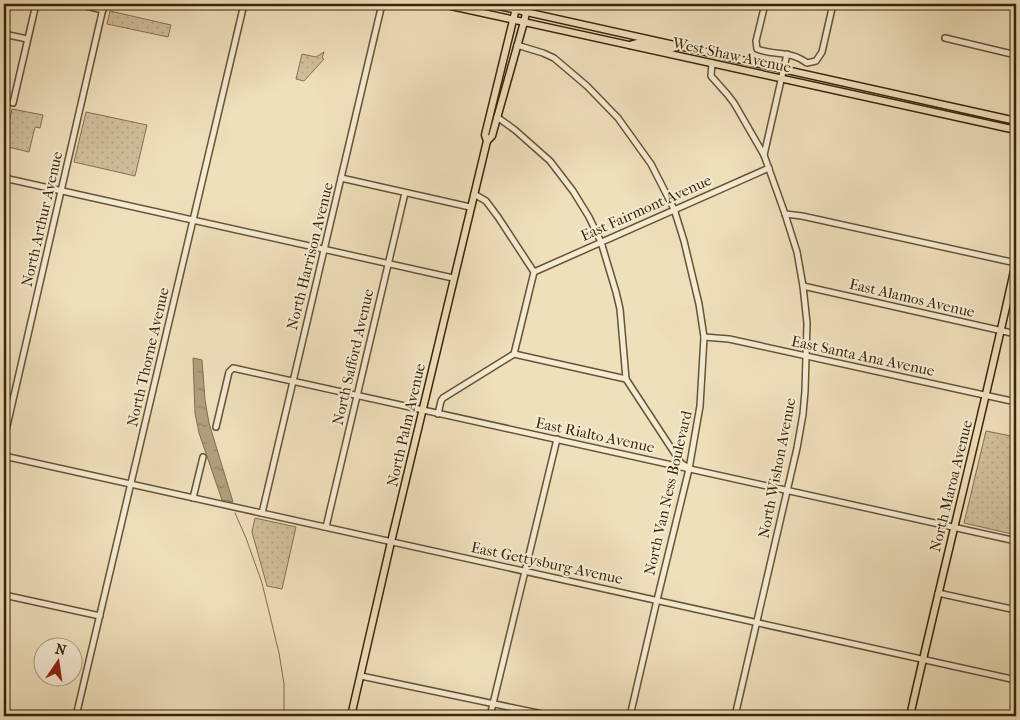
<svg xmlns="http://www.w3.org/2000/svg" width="1020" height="720" viewBox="0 0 1020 720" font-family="'IM FELL French Canon',serif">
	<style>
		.grass { fill: url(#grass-dots); stroke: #847252 }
		.water { fill: url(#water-ripples); stroke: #816f4e }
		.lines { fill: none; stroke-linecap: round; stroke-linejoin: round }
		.stream { stroke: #816f4e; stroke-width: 1 }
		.minor-casing { stroke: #665434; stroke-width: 8 }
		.major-casing { stroke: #382507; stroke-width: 9 }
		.minor { stroke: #f5ebd3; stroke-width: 5 }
		.major { stroke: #efe0bc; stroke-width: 6 }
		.labels { text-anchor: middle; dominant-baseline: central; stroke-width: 4; stroke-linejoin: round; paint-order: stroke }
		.street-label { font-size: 15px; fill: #382507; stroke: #f5ebd3 }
	</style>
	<defs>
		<pattern id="grass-dots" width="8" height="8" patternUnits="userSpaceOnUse" patternTransform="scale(1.25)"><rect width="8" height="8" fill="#d0c09d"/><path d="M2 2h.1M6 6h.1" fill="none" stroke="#b3a586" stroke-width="1.8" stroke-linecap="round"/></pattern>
		<pattern id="water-ripples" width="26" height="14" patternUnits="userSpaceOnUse" patternTransform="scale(1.25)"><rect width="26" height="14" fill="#b1a07e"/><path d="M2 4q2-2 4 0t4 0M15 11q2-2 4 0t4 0" fill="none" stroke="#918265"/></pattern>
	</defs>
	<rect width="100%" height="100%" fill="#efe0bc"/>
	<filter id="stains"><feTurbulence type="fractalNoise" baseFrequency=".004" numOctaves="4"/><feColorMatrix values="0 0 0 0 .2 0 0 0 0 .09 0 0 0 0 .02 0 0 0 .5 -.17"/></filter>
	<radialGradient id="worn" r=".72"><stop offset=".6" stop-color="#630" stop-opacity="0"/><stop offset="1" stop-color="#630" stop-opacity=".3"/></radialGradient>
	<g class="grass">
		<polygon points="110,11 171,25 168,37 107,24"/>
		<polygon points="324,52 322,58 324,59 304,81 296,79 302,54 316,57"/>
		<polygon points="12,109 43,115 40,128 35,127 29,152 4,146"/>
		<polygon points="86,112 147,125 135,176 74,162"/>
		<polygon points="986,431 1016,437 1016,535 964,523"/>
		<polygon points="255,518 296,527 282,589 267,586 252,532"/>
	</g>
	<polygon class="water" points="193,358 202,360 205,400 209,423 233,502 222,500 199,433 195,413"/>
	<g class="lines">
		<polyline class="stream" points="235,513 246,538 262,583 279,653 284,684 284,716"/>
		<defs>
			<g id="minor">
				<polyline points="78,4 103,10"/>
				<path d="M765,4L756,41L757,49C775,56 790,50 807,63L816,61L822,52L833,4"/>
				<polyline points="4,34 27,39"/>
				<polyline points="945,38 1016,55"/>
				<polyline points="517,45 543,53 554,58 587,86 618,118 651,164 674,209 684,241 699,304 704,337 700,406 689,469 657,600 630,716"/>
				<polyline points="712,63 711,76 727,94 734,103 764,155 785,214 797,252 803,286 807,323 805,391 803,414 797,448 735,716"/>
				<polyline points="13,103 36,4"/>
				<polyline points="497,117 515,130 550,161 573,191 589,217 601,242 616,292 620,309 626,379 681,463 687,467"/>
				<polyline points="764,155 787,54"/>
				<polyline points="4,178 453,278"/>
				<polyline points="341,178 470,207"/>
				<polyline points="785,214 802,216 1016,263"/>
				<polyline points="534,272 769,168"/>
				<polyline points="803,286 1016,334"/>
				<polyline points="704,337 729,339 1016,402"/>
				<polyline points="514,354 626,379"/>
				<polyline points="438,414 441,401 443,398 514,354 534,272 498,217 486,201 474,194"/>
				<polyline points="216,427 229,372 233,368 1016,541"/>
				<polyline points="4,439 104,4"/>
				<polyline points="4,456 1016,680"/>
				<polyline points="193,498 203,457"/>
				<polyline points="262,513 382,4"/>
				<polyline points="326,527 405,193"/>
				<polyline points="938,593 1016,610"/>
				<polyline points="4,595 100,616"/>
				<polyline points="361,676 552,716"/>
				<polyline points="76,716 244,4"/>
				<polyline points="490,716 557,439"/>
			</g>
			<g id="major">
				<polyline points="442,4 1016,130"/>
				<polyline points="490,4 1016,121"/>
				<polyline points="630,45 640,42 671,49 678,46"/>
				<polyline points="487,141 492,136 524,22 528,4"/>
				<polyline points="351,716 391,542 487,141 485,135 517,4"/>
				<path d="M910,716C944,565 983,414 1016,262"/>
			</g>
		</defs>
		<use href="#minor" class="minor-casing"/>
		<use href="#major" class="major-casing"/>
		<use href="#minor" class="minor"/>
		<use href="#major" class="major"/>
	</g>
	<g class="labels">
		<g class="street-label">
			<text transform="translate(732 55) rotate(12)">West Shaw Avenue</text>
			<text transform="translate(646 208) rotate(-24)">East Fairmont Avenue</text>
			<text transform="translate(42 219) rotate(-77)">North Arthur Avenue</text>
			<text transform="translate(310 256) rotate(-76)">North Harrison Avenue</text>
			<text transform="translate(912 298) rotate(13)">East Alamos Avenue</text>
			<text transform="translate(863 356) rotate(12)">East Santa Ana Avenue</text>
			<text transform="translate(148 357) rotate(-77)">North Thorne Avenue</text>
			<text transform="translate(353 357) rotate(-77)">North Safford Avenue</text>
			<text transform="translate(406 425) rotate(-77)">North Palm Avenue</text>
			<text transform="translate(595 435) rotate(12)">East Rialto Avenue</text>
			<text transform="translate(777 468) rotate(-79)">North Wishon Avenue</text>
			<text transform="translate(951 486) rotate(-76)">North Maroa Avenue</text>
			<text transform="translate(668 493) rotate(-77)">North Van Ness Boulevard</text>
			<text transform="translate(547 563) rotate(12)">East Gettysburg Avenue</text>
		</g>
	</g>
	<rect width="1020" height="720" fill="none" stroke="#efe0bc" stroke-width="20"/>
	<rect x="5" y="5" width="1010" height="710" fill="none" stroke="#382507" stroke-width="2.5"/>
	<rect x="10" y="10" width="1000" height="700" fill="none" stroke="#382507"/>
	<g transform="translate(58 662) rotate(13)"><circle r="24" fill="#f5ebd3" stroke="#a99c81"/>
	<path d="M0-4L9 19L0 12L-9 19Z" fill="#8f2418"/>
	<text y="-8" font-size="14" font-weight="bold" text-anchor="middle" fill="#382507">N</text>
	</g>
	<rect width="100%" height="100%" filter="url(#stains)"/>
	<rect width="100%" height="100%" fill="url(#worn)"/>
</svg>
